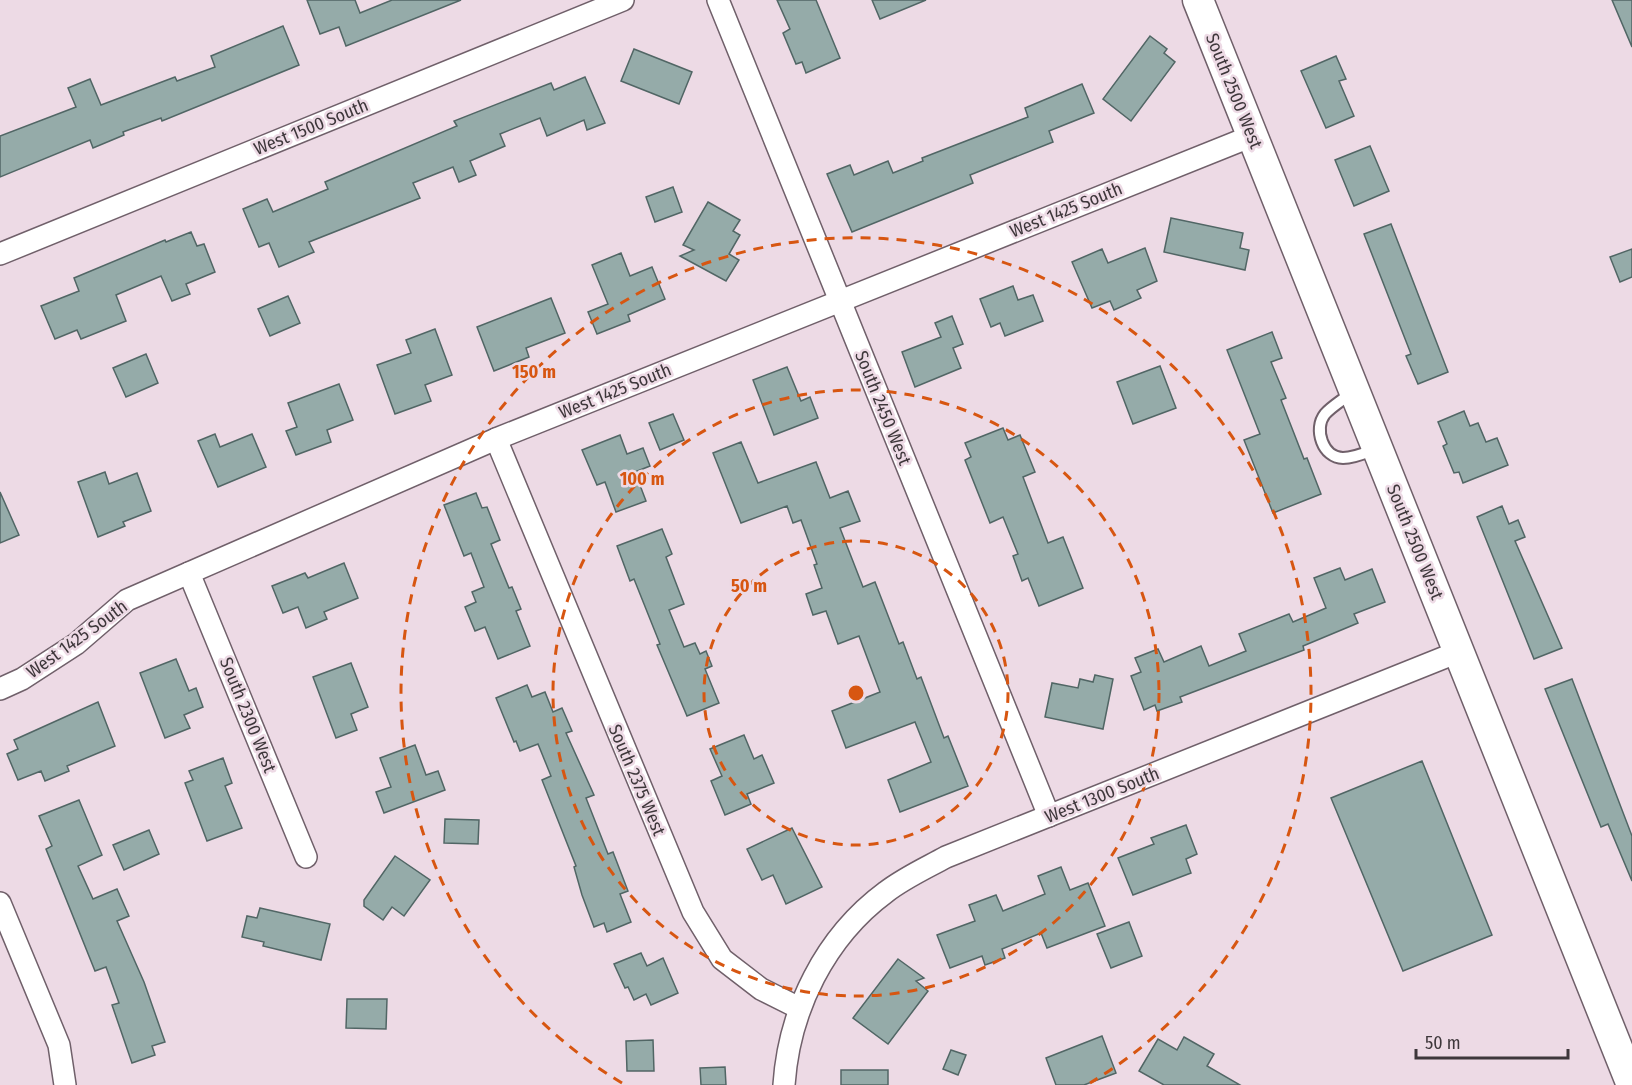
<svg xmlns="http://www.w3.org/2000/svg" width="1632" height="1085" viewBox="0 0 1632 1085" font-family="'Fira Sans Condensed',sans-serif">
	<style>
		.building { fill: #95aba9; stroke: #516665; stroke-width: 1.5 }
		.lines { fill: none; stroke-linecap: round; stroke-linejoin: round }
		.lane-casing { stroke: #70606a; stroke-width: 14 }
		.street-casing { stroke: #70606a; stroke-width: 24 }
		.secondary-casing { stroke: #70606a; stroke-width: 33 }
		.lane { stroke: #fff; stroke-width: 10 }
		.street { stroke: #fff; stroke-width: 21 }
		.secondary { stroke: #fff; stroke-width: 30 }
		.ring { fill: none; stroke: #d75611; stroke-width: 3; stroke-dasharray: 10 8 }
		.labels { text-anchor: middle; dominant-baseline: central; stroke-width: 5; stroke-linejoin: round; paint-order: stroke }
		.street-label { font-size: 18px; fill: #3e373b; stroke: #eddae5 }
		.centre { fill: #d75611; stroke: #eddae5; stroke-width: 3 }
		.ring-label { font-size: 18px; text-anchor: middle; font-weight: bold; fill: #d75611; stroke: #eddae5; stroke-width: 5; stroke-linejoin: round; paint-order: stroke }
	</style>
	<rect width="100%" height="100%" fill="#eddae5"/>
	<g class="building">
		<polygon points="307,0 355,0 360,13 392,0 461,0 346,46 339,27 320,34"/>
		<polygon points="777,0 816,0 840,58 806,73 802,62 796,64 783,33 790,29"/>
		<polygon points="872,0 926,0 880,19"/>
		<polygon points="1612,0 1632,0 1632,47"/>
		<polygon points="283,26 299,65 162,121 161,118 123,132 124,135 93,148 90,140 0,177 0,136 76,107 68,88 90,79 101,105 175,77 177,81 215,67 211,56"/>
		<polygon points="1150,36 1167,49 1164,53 1175,62 1131,121 1103,99"/>
		<polygon points="634,49 692,72 679,104 621,81"/>
		<polygon points="1336,56 1346,79 1339,81 1354,116 1326,128 1301,71"/>
		<polygon points="585,77 605,123 587,130 584,120 547,136 540,118 500,134 505,146 470,161 476,175 459,182 453,167 413,183 420,198 309,242 314,252 279,267 269,243 259,247 243,209 267,199 273,212 328,189 325,182 457,126 454,121 551,83 554,90"/>
		<polygon points="1082,84 1094,113 1049,131 1053,142 970,175 973,183 852,232 827,174 850,165 854,175 888,161 893,173 923,161 922,158 1028,117 1025,108"/>
		<polygon points="1370,146 1389,191 1354,206 1335,160"/>
		<polygon points="673,187 682,212 655,222 646,197"/>
		<polygon points="708,202 740,220 733,231 740,235 729,254 739,260 726,281 680,256 694,250 683,245"/>
		<polygon points="1171,218 1243,233 1240,248 1249,250 1245,270 1164,252"/>
		<polygon points="1391,224 1448,372 1418,384 1406,356 1411,354 1364,234"/>
		<polygon points="191,232 197,246 204,244 215,272 186,284 190,294 172,301 161,276 116,295 126,321 81,339 77,330 55,339 41,306 79,291 74,278 165,240 166,242"/>
		<polygon points="1145,248 1157,281 1137,290 1141,298 1114,310 1110,301 1092,308 1072,262 1102,249 1108,263"/>
		<polygon points="1632,249 1632,277 1620,282 1610,257"/>
		<polygon points="621,253 630,276 652,267 665,299 628,315 630,321 597,334 588,312 608,304 592,265"/>
		<polygon points="1013,286 1018,300 1033,295 1043,321 1005,336 1000,323 991,327 980,299"/>
		<polygon points="288,296 300,323 270,336 258,309"/>
		<polygon points="551,298 565,333 526,348 529,357 494,371 477,327"/>
		<polygon points="952,316 963,344 953,348 961,368 915,387 902,352 941,337 935,323"/>
		<polygon points="435,329 452,375 425,385 431,401 395,414 377,365 411,353 406,340"/>
		<polygon points="1272,332 1282,358 1271,362 1286,398 1281,400 1304,459 1307,458 1321,494 1273,513 1244,440 1260,434 1227,350"/>
		<polygon points="146,354 158,383 126,397 113,368"/>
		<polygon points="1160,366 1176,408 1133,424 1117,382"/>
		<polygon points="787,367 801,401 810,397 818,418 774,435 753,380"/>
		<polygon points="339,384 353,420 327,430 331,442 296,455 286,431 297,427 288,403"/>
		<polygon points="1464,411 1470,426 1478,423 1486,442 1497,438 1508,465 1463,483 1459,472 1454,473 1443,446 1447,444 1438,422"/>
		<polygon points="673,414 684,440 660,450 649,423"/>
		<polygon points="1003,428 1008,440 1020,435 1035,472 1023,477 1048,543 1063,537 1083,588 1039,606 1028,578 1022,581 1013,556 1018,554 1003,517 990,523 965,460 971,457 965,443"/>
		<polygon points="215,434 220,447 252,434 266,467 218,487 198,441"/>
		<polygon points="620,435 627,454 643,448 650,466 635,472 646,501 616,512 605,482 597,485 582,450"/>
		<polygon points="741,442 758,483 816,462 830,498 848,491 860,521 840,528 863,587 875,582 899,644 903,642 917,679 921,677 944,738 948,736 968,786 900,812 888,780 931,762 915,722 846,748 832,711 880,692 859,636 838,644 826,611 813,615 806,594 822,588 814,565 817,564 801,520 793,523 787,506 741,523 713,453"/>
		<polygon points="105,472 109,484 137,473 151,511 123,522 125,526 98,537 78,482"/>
		<polygon points="0,492 19,535 0,543"/>
		<polygon points="476,493 482,508 487,507 500,540 491,544 509,588 512,587 521,609 516,611 530,646 498,659 485,627 475,631 465,607 476,602 472,592 484,587 471,553 464,556 444,505"/>
		<polygon points="1502,506 1509,524 1518,520 1525,537 1515,541 1562,648 1534,659 1477,517"/>
		<polygon points="662,529 672,554 666,557 684,604 669,610 684,647 695,643 700,654 706,651 712,666 705,669 719,703 687,716 657,645 660,644 634,579 630,581 617,546"/>
		<polygon points="344,563 358,598 324,612 327,619 306,628 298,607 283,613 272,586 305,573 308,578"/>
		<polygon points="1340,568 1345,580 1372,569 1385,602 1354,614 1358,623 1303,646 1304,650 1180,697 1182,702 1157,711 1155,705 1144,710 1131,676 1141,672 1135,658 1158,649 1164,662 1201,646 1209,666 1246,651 1239,634 1289,614 1293,622 1326,608 1314,578"/>
		<polygon points="176,659 189,691 196,688 203,707 184,715 190,728 165,738 140,673"/>
		<polygon points="351,663 368,707 351,714 357,730 336,738 313,677"/>
		<polygon points="1095,675 1113,679 1103,729 1045,717 1052,683 1078,688 1080,679 1093,682"/>
		<polygon points="1572,679 1632,836 1632,881 1608,824 1601,827 1545,689"/>
		<polygon points="527,685 532,697 545,692 553,712 562,708 572,731 566,733 594,795 586,798 608,854 613,852 628,891 620,894 631,922 607,932 604,923 594,927 582,895 574,867 576,866 542,780 551,776 538,744 520,751 516,741 514,742 496,698"/>
		<polygon points="98,702 115,746 67,766 69,771 45,781 41,771 18,780 7,754 18,749 14,740"/>
		<polygon points="744,735 754,759 762,755 774,783 747,794 751,804 725,815 711,781 722,776 710,749"/>
		<polygon points="415,745 426,775 438,771 445,790 384,813 376,792 391,787 380,758"/>
		<polygon points="223,758 232,783 225,786 242,828 207,841 185,783 193,780 189,771"/>
		<polygon points="1422,761 1492,935 1403,971 1331,798"/>
		<polygon points="79,800 102,855 78,866 93,899 117,889 129,916 117,921 144,982 165,1042 152,1046 155,1055 132,1063 112,1005 119,1003 106,967 95,971 46,849 52,846 39,816"/>
		<polygon points="445,819 479,820 478,844 444,843"/>
		<polygon points="1186,825 1197,854 1186,859 1191,873 1133,895 1118,858 1154,844 1151,838"/>
		<polygon points="792,828 822,887 786,904 773,875 762,880 747,849"/>
		<polygon points="149,830 159,854 124,870 113,845"/>
		<polygon points="395,856 430,880 404,916 392,907 383,920 364,906 364,900"/>
		<polygon points="1061,867 1070,890 1088,883 1105,926 1047,948 1041,933 1002,949 1005,958 985,965 982,956 950,968 937,935 975,921 969,905 996,895 1003,911 1045,894 1038,876"/>
		<polygon points="260,908 330,924 321,960 263,946 264,942 242,937 247,916 257,918"/>
		<polygon points="1129,922 1142,956 1111,968 1097,934"/>
		<polygon points="641,953 647,966 663,958 678,993 651,1005 646,994 634,1000 628,987 625,988 614,964"/>
		<polygon points="898,959 924,978 916,981 928,991 888,1044 853,1018"/>
		<polygon points="347,999 387,999 386,1029 346,1028"/>
		<polygon points="1102,1036 1116,1073 1084,1085 1056,1085 1046,1058"/>
		<polygon points="1184,1037 1214,1054 1207,1066 1240,1085 1164,1085 1139,1071 1158,1039 1177,1050"/>
		<polygon points="653,1040 654,1071 627,1071 626,1041"/>
		<polygon points="951,1050 966,1055 958,1075 943,1069"/>
		<polygon points="725,1067 726,1085 701,1085 700,1068"/>
		<rect x="841" y="1070" width="47" height="15"/>
	</g>
	<g class="lines">
		<defs>
			<path id="lane" d="M1351,393C1343,400 1332,406 1325,414C1313,429 1323,458 1343,458C1354,458 1365,453 1375,449"/>
			<g id="street">
				<polyline points="718,0 1049,816"/>
				<polyline points="0,254 623,0"/>
				<polyline points="496,439 693,912 722,959 761,989 799,1008"/>
				<polyline points="189,573 306,857"/>
				<polyline points="0,689 22,679 76,644 127,600 496,439 1252,136"/>
				<polyline points="0,903 59,1045 65,1085"/>
				<path d="M784,1085C789,1010 825,937 886,892C904,878 926,868 946,857L1458,652"/>
			</g>
			<polyline id="secondary" points="1198,0 1632,1085"/>
		</defs>
		<use href="#lane" class="lane-casing"/>
		<use href="#street" class="street-casing"/>
		<use href="#secondary" class="secondary-casing"/>
		<use href="#lane" class="lane"/>
		<use href="#street" class="street"/>
		<use href="#secondary" class="secondary"/>
	</g>
	<g class="ring">
		<circle cx="856" cy="693" r="152"/>
		<circle cx="856" cy="693" r="303"/>
		<path d="M622 1083A455 455 0 1 1 1090 1083"/>
	</g>
	<g class="labels">
		<g class="street-label">
			<text transform="translate(1234 91) rotate(68)">South 2500 West</text>
			<text transform="translate(311 127) rotate(-22)">West 1500 South</text>
			<text transform="translate(1066 210) rotate(-22)">West 1425 South</text>
			<text transform="translate(615 391) rotate(-22)">West 1425 South</text>
			<text transform="translate(883 408) rotate(68)">South 2450 West</text>
			<text transform="translate(1415 542) rotate(68)">South 2500 West</text>
			<text transform="translate(77 639) rotate(-36)">West 1425 South</text>
			<text transform="translate(248 715) rotate(68)">South 2300 West</text>
			<text transform="translate(637 780) rotate(67)">South 2375 West</text>
			<text transform="translate(1102 795) rotate(-22)">West 1300 South</text>
		</g>
	</g>
	<circle cx="856" cy="693" r="9" class="centre"/>
	<g class="ring-label">
		<text x="534" y="378">150 m</text>
		<text x="642" y="485">100 m</text>
		<text x="749" y="592">50 m</text>
	</g>
	<path d="M1416 1049v9h152v-9" fill="none" stroke="#3e373b" stroke-width="3"/>
	<text x="1425" y="1049" font-size="18" fill="#3e373b" stroke="#eddae5" stroke-width="4.5" paint-order="stroke">50 m</text>
</svg>
